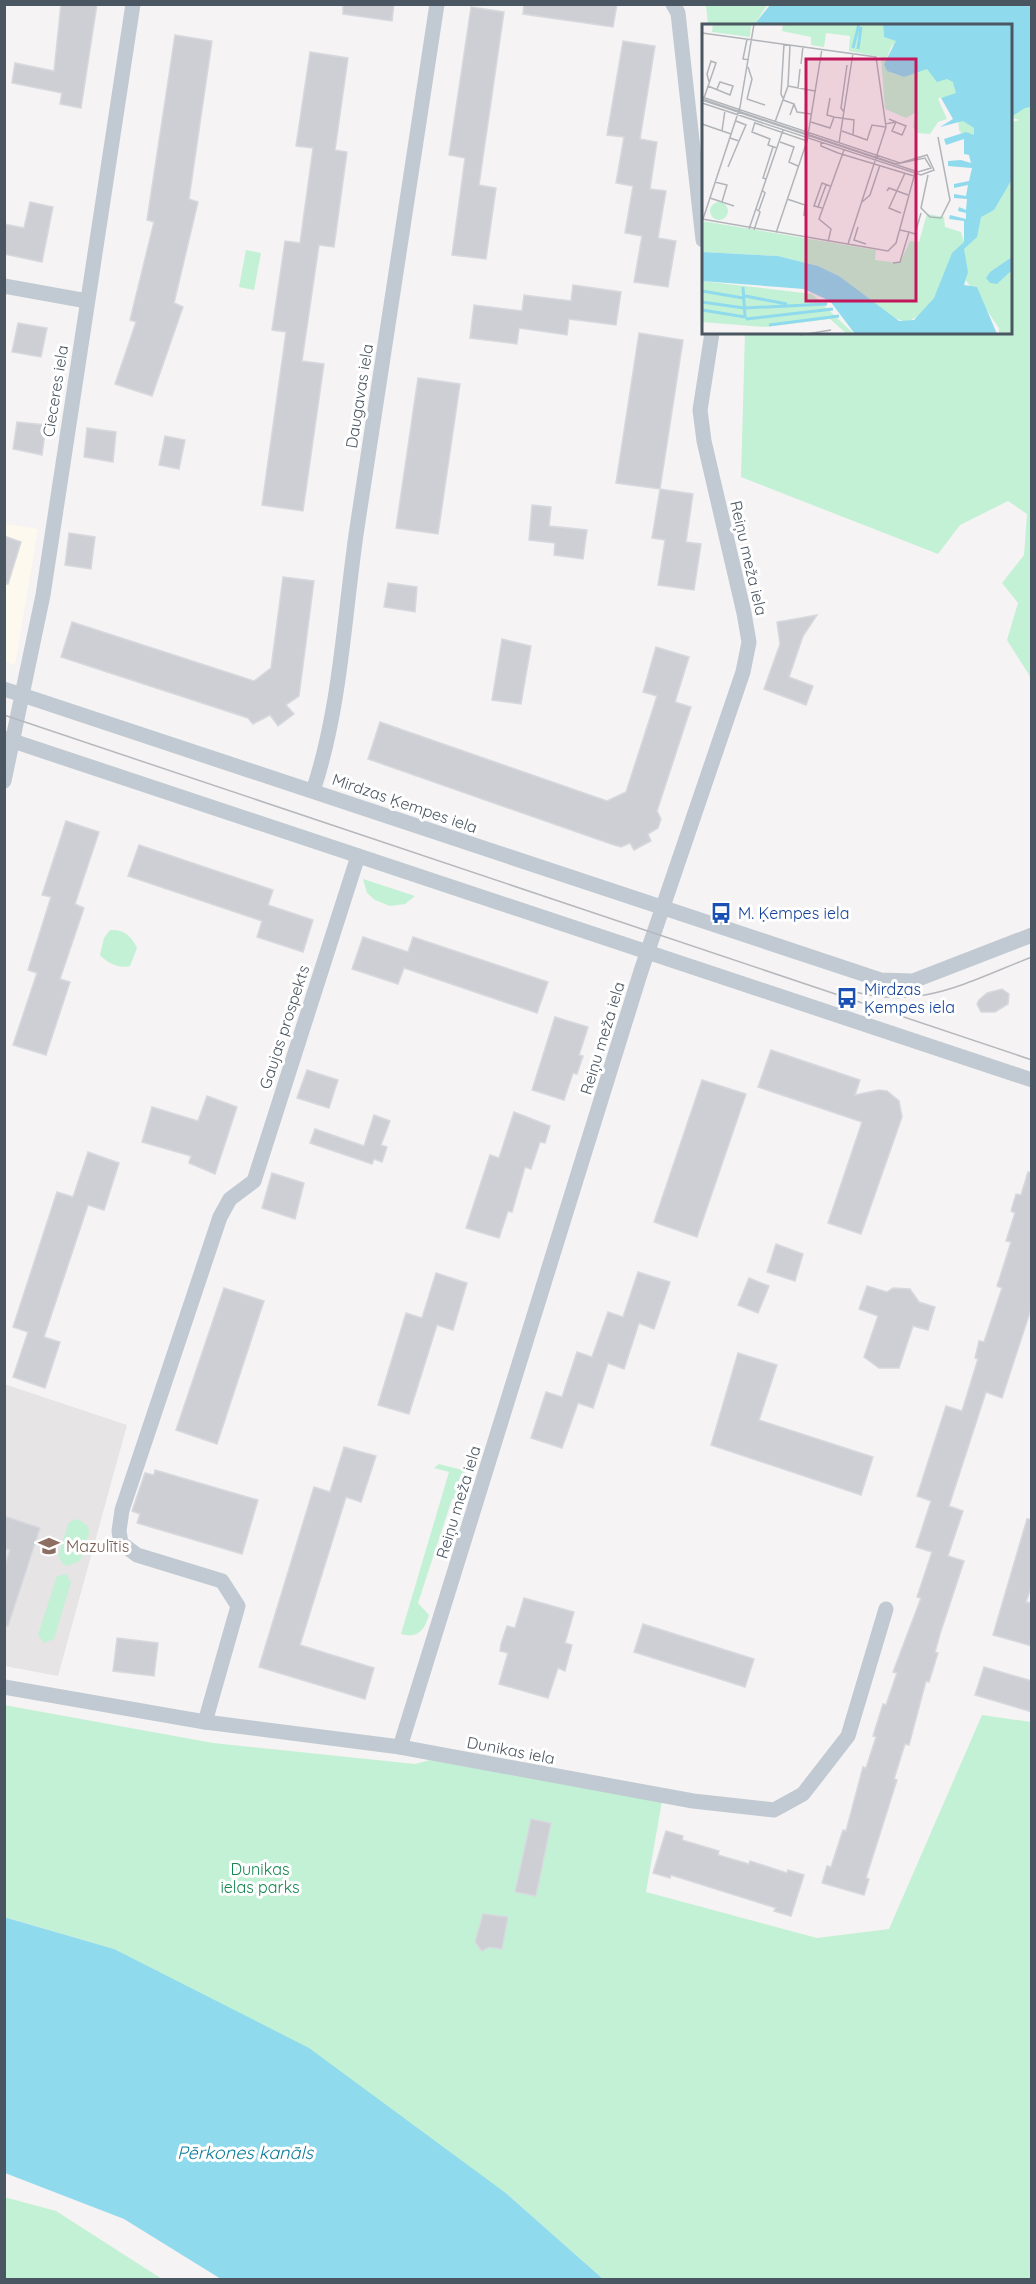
<svg xmlns="http://www.w3.org/2000/svg" width="1036" height="2284" viewBox="0 0 1036 2284" font-family="Quicksand,sans-serif">
	<style>
		.commercial { fill: #fdf9ef }
		.education { fill: #e6e4e5 }
		.green { fill: #c3f1d5 }
		.water { fill: #90daee }
		.building { fill: #cdcfd5; stroke: #d7d9de; stroke-width: 1.5 }
		.lines { fill: none; stroke-linecap: round; stroke-linejoin: round }
		.minor { stroke: #c1cad2; stroke-width: 15 }
		.tram { stroke: #b5b8bd; stroke-width: 1.5 }
		.labels { text-anchor: middle; dominant-baseline: central; stroke-width: 6; stroke-linejoin: round; paint-order: stroke }
		.street-label { font-size: 16px; fill: #4a5661; stroke: #fff }
		.transit-label { font-size: 16px; fill: #164399; stroke: #fff; text-anchor: start }
		.education-label { font-size: 16px; fill: #785e54; stroke: #fff; text-anchor: start }
		.park-label { font-size: 16px; fill: #17864f; stroke: #fff }
		.water-label { font-size: 18px; font-style: italic; fill: #0c7c9b; stroke: #fff }
		.inset-river { fill: none; stroke: #90daee; stroke-width: 3 }
		.inset-road { fill: none; stroke: #b1b4b9; stroke-width: 1.5 }
		.view { fill: #c2185b; fill-opacity: 0.15; stroke: #c2185b; stroke-width: 3 }
		.inset-edge { fill: none; stroke: #4a5661; stroke-width: 3 }
	</style>
	<rect width="100%" height="100%" fill="#f5f3f3"/>
	<polygon class="commercial" points="5,524 38,529 15,665 5,661"/>
	<polygon class="education" points="4,1384 127,1425 58,1676 5,1666"/>
	<g class="green">
		<polygon points="706,5 706,4 767,5 754,26 708,25"/>
		<polygon points="1031,5 1031,678 1007,640 1018,603 1002,583 1024,555 1027,514 1008,501 960,525 938,554 741,477 745,333 1010,333 1010,122 1020,120 1011,118 1010,26"/>
		<polygon points="246,250 261,253 254,290 239,287"/>
		<polygon points="363,879 415,896 405,904 390,906 375,900 367,893"/>
		<path d="M110,930C124,929 131,936 137,948L130,966C119,969 107,963 100,955L104,938Z"/>
		<path d="M439,1464L462,1470L468,1475L470,1494L452,1499L418,1603L429,1615C425,1630 417,1639 401,1634L449,1472L434,1468Z"/>
		<polygon points="78,1519 88,1526 89,1533 80,1561 67,1566 63,1564 58,1556 69,1522"/>
		<polygon points="66,1574 71,1582 54,1639 44,1643 38,1635 57,1576"/>
		<polygon points="4,1705 213,1743 415,1764 430,1760 662,1801 646,1892 817,1938 889,1929 982,1715 1031,1722 1031,2279 603,2279 507,2194 114,1949 5,1917"/>
		<polygon points="4,2197 56,2211 162,2279 5,2279"/>
	</g>
	<g class="water">
		<polygon points="770,5 1031,5 1031,107 1025,108 1011,117 1010,26 754,25"/>
		<polygon points="4,1917 114,1949 309,2048 507,2194 603,2279 221,2279 124,2219 5,2173"/>
	</g>
	<g class="building">
		<polygon points="61,4 97,4 81,108 60,104 62,93 12,83 15,63 54,71"/>
		<polygon points="343,4 394,4 392,21 343,14"/>
		<polygon points="524,4 617,4 613,27 523,14"/>
		<polygon points="471,7 504,12 479,185 496,188 486,259 452,255 465,158 449,155"/>
		<polygon points="175,35 212,41 189,199 198,202 174,303 183,307 152,396 115,384 136,322 130,320 154,222 147,220"/>
		<polygon points="623,41 655,46 640,139 657,142 650,189 666,191 658,238 676,241 668,287 634,282 642,236 625,233 633,186 616,183 624,137 607,135"/>
		<polygon points="310,52 348,58 335,150 347,152 334,247 319,245 302,361 324,364 303,511 262,505 286,332 272,330 285,241 300,243 313,148 296,146"/>
		<polygon points="30,202 53,207 42,262 4,254 4,224 24,228"/>
		<polygon points="573,285 621,292 616,325 569,319 567,335 519,328 517,344 470,338 474,305 522,311 524,295 571,301"/>
		<polygon points="18,323 47,328 41,357 12,352"/>
		<polygon points="639,333 683,340 660,489 616,483"/>
		<polygon points="418,378 460,384 438,534 396,528"/>
		<polygon points="17,422 46,425 42,455 13,449"/>
		<polygon points="87,428 116,432 113,462 84,457"/>
		<polygon points="165,436 185,440 179,469 159,465"/>
		<polygon points="660,489 693,494 686,542 701,544 694,590 658,585 665,540 652,538"/>
		<polygon points="532,505 551,507 549,526 587,530 583,559 554,555 555,543 529,540"/>
		<polygon points="69,533 95,537 91,569 65,565"/>
		<polygon points="4,536 21,542 8,584 4,584"/>
		<polygon points="283,577 314,581 299,696 286,705 294,714 278,726 270,715 253,724 248,718 61,657 72,622 254,681 271,668"/>
		<polygon points="388,583 417,587 415,612 384,607"/>
		<polygon points="817,615 803,636 789,677 813,686 806,705 764,689 780,644 777,622"/>
		<polygon points="502,639 531,646 521,704 492,700"/>
		<polygon points="656,647 689,657 675,702 691,707 657,811 661,819 658,828 648,834 651,841 634,850 630,843 621,847 611,844 368,759 380,722 607,801 626,792 657,696 643,692"/>
		<polygon points="66,821 99,832 75,904 84,908 60,979 70,982 46,1055 13,1045 37,973 28,970 51,897 42,895"/>
		<polygon points="139,845 273,890 268,905 313,920 303,952 257,937 262,921 128,876"/>
		<polygon points="363,937 408,952 413,937 548,982 537,1013 404,968 398,984 352,969"/>
		<polygon points="1002,989 1009,994 1008,1004 995,1012 981,1012 977,1004 979,1000 987,993"/>
		<polygon points="555,1017 588,1027 579,1055 583,1056 577,1074 573,1073 564,1100 532,1090"/>
		<polygon points="771,1050 860,1080 855,1095 879,1090 887,1091 899,1101 902,1117 861,1234 828,1223 862,1122 758,1087"/>
		<polygon points="307,1070 338,1080 329,1108 297,1098"/>
		<polygon points="702,1080 746,1094 697,1237 654,1222"/>
		<polygon points="207,1096 237,1107 215,1174 189,1163 191,1156 142,1142 152,1107 198,1121"/>
		<polygon points="514,1112 550,1126 545,1143 540,1142 531,1169 525,1167 512,1212 508,1211 499,1238 466,1228 490,1155 499,1158"/>
		<polygon points="374,1115 390,1121 381,1145 387,1147 382,1162 374,1159 372,1164 310,1143 315,1129 364,1146"/>
		<polygon points="88,1152 119,1163 104,1210 88,1205 44,1337 60,1342 45,1388 13,1377 28,1332 13,1327 57,1192 73,1197"/>
		<polygon points="1028,1172 1032,1173 1032,1306 1002,1398 986,1392 949,1506 963,1511 948,1556 964,1561 940,1634 935,1652 938,1653 929,1682 926,1681 909,1745 905,1744 894,1779 897,1780 866,1878 869,1879 864,1895 822,1883 827,1866 831,1867 843,1830 846,1831 863,1767 866,1768 876,1737 873,1736 883,1704 886,1705 897,1673 893,1672 921,1598 917,1597 932,1552 916,1547 931,1501 917,1496 946,1406 962,1411 978,1359 975,1358 979,1341 984,1342 1002,1288 997,1286 1011,1242 1006,1241 1015,1213 1011,1211 1016,1194 1021,1195"/>
		<polygon points="272,1173 304,1183 295,1219 262,1208"/>
		<polygon points="776,1244 803,1254 795,1281 767,1272"/>
		<polygon points="638,1272 670,1282 654,1329 639,1323 624,1369 608,1363 593,1408 578,1403 562,1448 531,1438 546,1392 562,1397 577,1352 592,1357 608,1312 623,1317"/>
		<polygon points="436,1273 467,1283 453,1330 437,1325 409,1414 378,1405 406,1313 422,1318"/>
		<polygon points="749,1278 769,1286 758,1313 738,1305"/>
		<polygon points="867,1286 887,1292 893,1288 910,1289 919,1302 935,1307 928,1330 913,1326 899,1368 879,1368 864,1357 878,1316 859,1309"/>
		<polygon points="224,1288 264,1301 217,1444 176,1430"/>
		<polygon points="738,1353 777,1365 759,1420 873,1457 861,1495 711,1445"/>
		<polygon points="344,1447 376,1456 361,1502 346,1497 300,1645 374,1668 365,1699 259,1667 314,1487 330,1492"/>
		<polygon points="155,1470 258,1500 242,1554 137,1523 140,1514 132,1511 145,1473 154,1475"/>
		<polygon points="4,1516 40,1528 8,1626 4,1626 4,1568 10,1550 4,1548"/>
		<polygon points="1027,1519 1032,1519 1032,1585 1026,1602 1032,1603 1032,1646 993,1635"/>
		<polygon points="524,1598 574,1612 565,1643 572,1645 565,1671 558,1668 548,1698 499,1684 508,1653 500,1651 501,1644 507,1626 515,1628"/>
		<polygon points="643,1624 754,1659 745,1687 634,1652"/>
		<polygon points="117,1638 158,1643 154,1676 113,1671"/>
		<polygon points="984,1667 1032,1681 1032,1712 975,1695"/>
		<polygon points="531,1819 551,1823 536,1896 515,1892"/>
		<polygon points="666,1831 683,1836 682,1840 719,1851 718,1855 749,1864 750,1861 787,1873 788,1870 804,1875 791,1916 774,1911 776,1908 671,1875 670,1878 653,1873"/>
		<polygon points="483,1914 508,1917 502,1949 489,1947 482,1951 475,1942"/>
	</g>
	<g class="lines">
		<g class="minor">
			<polyline points="673,4 678,13 703,240"/>
			<polyline points="4,286 87,301"/>
			<polyline points="4,689 881,980 913,981 1032,935"/>
			<polyline points="4,738 1032,1080"/>
			<polyline points="4,781 43,595 133,4"/>
			<path d="M313,791C341,707 344,615 357,528C384,354 410,179 437,4"/>
			<polyline points="4,1687 205,1722 400,1747 693,1801 774,1810 803,1794 848,1736 886,1609"/>
			<polyline points="205,1722 238,1606 222,1581 137,1555 121,1543 119,1531 122,1510 220,1217 230,1199 254,1181 358,856"/>
			<polyline points="400,1747 641,971 743,672 749,642 744,613 704,441 700,410 712,333"/>
		</g>
		<g class="tram">
			<polyline points="4,715 1032,1060"/>
			<path d="M841,988C917,1013 962,984 1032,957"/>
		</g>
	</g>
	<defs>
		<symbol id="bus-bare" viewBox="-9 -9 18 18"><path d="M-5-6H5V4H4V6H2V4H-2V6H-4V4H-5ZM-3.5-4V0h7V-4ZM-3.5 1.2v1.5H-2V1.2ZM2 1.2v1.5H3.5V1.2Z" fill="#1a4fb4" stroke="#fff" stroke-width="2.5" paint-order="stroke"/></symbol>
		<symbol id="school-bare" viewBox="-9 -9 18 18"><path d="M0-5L7-2L0 1L-7-2ZM-4 1L0 2.5L4 1V4Q0 6-4 4Z" fill="#8d6e63" stroke="#fff" stroke-width="2.5" paint-order="stroke"/></symbol>
	</defs>
	<g fill-rule="evenodd">
		<use href="#bus-bare" x="706" y="898" width="30" height="30"/>
		<use href="#bus-bare" x="832" y="983" width="30" height="30"/>
		<use href="#school-bare" x="34" y="1531" width="30" height="30"/>
	</g>
	<g class="labels">
		<g class="street-label">
			<text transform="translate(55 391) rotate(-81)">Cieceres iela</text>
			<text transform="translate(359 396) rotate(-81)">Daugavas iela</text>
			<text transform="translate(749 558) rotate(77)">Reiņu meža iela</text>
			<text transform="translate(405 803) rotate(19)">Mirdzas Ķempes iela</text>
			<text transform="translate(284 1027) rotate(-72)">Gaujas prospekts</text>
			<text transform="translate(602 1038) rotate(-73)">Reiņu meža iela</text>
			<text transform="translate(458 1502) rotate(-73)">Reiņu meža iela</text>
			<text transform="translate(511 1750) rotate(11)">Dunikas iela</text>
		</g>
		<g class="transit-label">
			<text x="738" y="913">M. Ķempes iela</text>
			<text x="864" y="989">Mirdzas<tspan x="864" dy="18">Ķempes iela</tspan></text>
		</g>
		<g class="education-label">
			<text x="66" y="1546">Mazulītis</text>
		</g>
		<g class="park-label">
			<text x="260" y="1869">Dunikas<tspan x="260" dy="18">ielas parks</tspan></text>
		</g>
		<g class="water-label">
			<text x="245" y="2152">Pērkones kanāls</text>
		</g>
	</g>
	<g transform="translate(702 24)">
		<rect width="310" height="310" fill="#f5f3f3"/>
		<path d="M11,0H49L48,13L10,8ZM81,0H181L182,13L187,14L191,13L185,8L310,0V310H297V304L263,255L262,225L275,130L257,106L256,90L239,73L236,75L245,95L236,98L228,110L215,109L211,103L213,89L204,94L183,85L179,33L147,27L148,12L124,9L122,23L109,21V13L80,7ZM191,19L189,43L210,48L202,53L190,49L182,40ZM8 187a9 9 0 1 1 18 0a9 9 0 1 1-18 0ZM225,190L242,193L243,203L259,208L262,218L232,274L218,291L205,298L185,292L137,252L116,242L76,232L0,228V197L174,226L173,236L198,239L208,217L217,218ZM0,257L110,270L152,310H145L128,295L63,303L0,298Z" fill="#c3f1d5" fill-rule="evenodd"/>
		<path d="M181,0H310V155L292,186L279,193L275,213L262,225L266,248L262,261L275,263L295,310H153L128,277L102,265L0,257V228L76,232L116,242L137,252L197,297L212,296L232,274L250,229L262,218V197L247,195L248,191L264,195V189L256,187L257,183L264,186L265,175L252,174V170L264,172L266,161L252,164V160L267,157L270,144L246,142V137L259,136L269,139L267,131L262,130V115L244,121L242,115L264,108L272,111V104L261,97L238,103L251,95L239,74L254,69L251,58L245,55L235,58L225,45L202,53L185,47L182,40L194,17L182,13ZM310,233V246L295,260L288,259L284,254L288,248Z" fill="#90daee"/>
		<path class="inset-river" d="M151,24L157,0M156,25L159,3M0,267L41,274M43,272L85,280M0,278L42,284L125,280M0,286L43,293L41,263M44,295L131,285M67,301L137,292"/>
		<path class="inset-road" d="M0,9L174,33L184,103L146,220M45,15L41,35L47,36M99,40L101,22M6,62L28,71L31,62L18,58L15,65M86,62L113,67M96,64L98,45M0,73L198,139L225,131L232,146L219,151L0,79M2,74L14,39L9,37L5,50L7,58M81,74L79,70L82,20M128,74L125,91L132,93M0,75L194,140L223,134L229,144L216,148L0,76M45,75L50,55L46,43M45,75L63,81M81,76L92,80L88,91M92,80L95,88L109,90M142,88L139,84L145,41M34,97L44,101L37,117M53,98L50,108L68,115L66,121L75,124M73,98L86,62L88,21M109,98L128,104L132,93L152,96L151,111M53,99L105,117M0,100L29,110M183,100L194,98L204,102L200,111L190,107L194,98L187,95M20,107L23,86M140,107L165,116L170,101L183,103M78,118L92,123L87,138L96,142M119,118V122L136,129L212,152M137,119L151,29M26,143L37,117L28,114M226,151L219,184L228,193L239,194L248,176L236,113M64,155L61,154L71,123M13,158L25,161L20,178M185,167L187,164L206,171M8,174L32,182M85,175L103,181L102,192M160,178L168,171L178,141M116,183L124,161M120,184L112,182L120,159L128,162M57,186L63,169L60,166M199,189L187,184L203,149M0,195L186,227L194,219L213,149M1,195L38,83L52,0M156,203L152,216L164,220M47,205L81,106M52,206L58,188L54,185M207,208L213,210L219,189M74,209L105,117L120,25M126,218L129,205L117,195L142,126M191,239L198,238L207,208L198,206M98,311L129,306"/>
		<path class="view" d="M104,35H214V277H104Z"/>
		<rect width="310" height="310" class="inset-edge"/>
	</g>
	<rect width="1036" height="2284" fill="none" stroke="#4a5661" stroke-width="12"/>
</svg>
